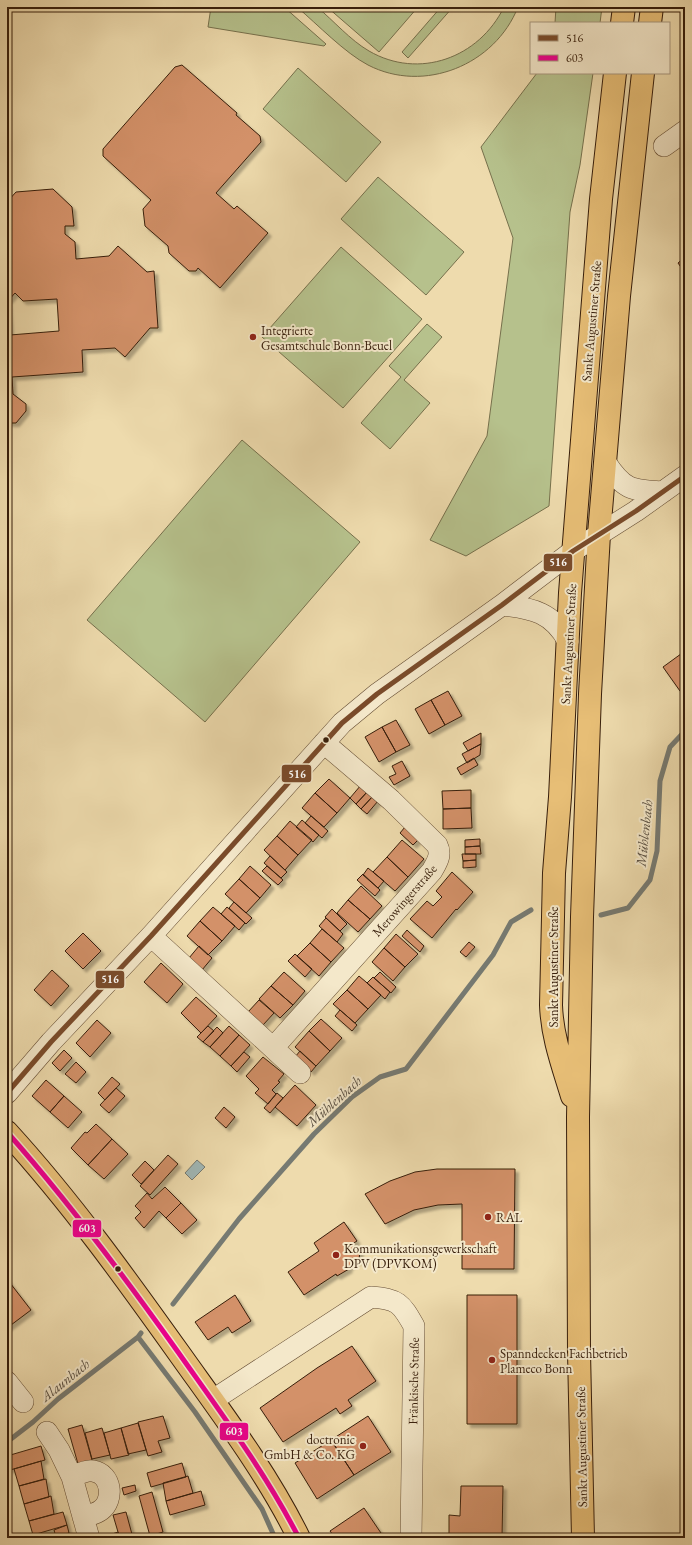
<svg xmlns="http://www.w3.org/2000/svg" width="692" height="1545" viewBox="0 0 692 1545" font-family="'EB Garamond',serif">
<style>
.green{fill:#b6c18c;stroke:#76704c}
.water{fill:#a0b8b7;stroke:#767a72}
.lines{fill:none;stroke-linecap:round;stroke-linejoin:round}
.stream{stroke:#767a72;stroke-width:5}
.building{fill:#d39169;stroke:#371e0b;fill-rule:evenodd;filter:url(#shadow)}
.minor-casing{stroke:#654d34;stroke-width:22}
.major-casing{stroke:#371e0b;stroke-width:24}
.minor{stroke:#f4e8ca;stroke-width:21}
.major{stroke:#e7be76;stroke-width:22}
.bus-1-casing{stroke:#f4e8ca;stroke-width:8}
.bus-2-casing{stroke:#f4e8ca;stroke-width:8}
.bus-1{stroke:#7a4b2a;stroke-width:5}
.bus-2{stroke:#ec008d;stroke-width:5}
.poi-dot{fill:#8f2418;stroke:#f4e8ca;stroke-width:1.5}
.bus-dot{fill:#371e0b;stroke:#f4e8ca;stroke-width:1.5}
.labels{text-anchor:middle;stroke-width:4;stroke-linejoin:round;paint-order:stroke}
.street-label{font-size:13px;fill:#371e0b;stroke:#f4e8ca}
.poi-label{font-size:13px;fill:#371e0b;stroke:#f4e8ca;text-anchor:start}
.water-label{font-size:14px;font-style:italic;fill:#564c3f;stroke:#f4e8ca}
.line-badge{stroke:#f4e8ca;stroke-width:1.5}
.badge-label{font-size:11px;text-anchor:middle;font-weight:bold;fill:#fff}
</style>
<defs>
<filter id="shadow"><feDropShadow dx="3.5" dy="3.5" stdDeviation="1" flood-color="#0004"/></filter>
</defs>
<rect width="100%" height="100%" fill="#eedbad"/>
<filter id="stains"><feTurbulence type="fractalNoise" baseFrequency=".005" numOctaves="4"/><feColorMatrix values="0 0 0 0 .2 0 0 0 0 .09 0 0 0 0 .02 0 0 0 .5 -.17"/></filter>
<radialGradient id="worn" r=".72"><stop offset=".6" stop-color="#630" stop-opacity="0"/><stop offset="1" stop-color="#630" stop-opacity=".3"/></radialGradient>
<path class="green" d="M211 7H284L326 44 324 46 208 27Z
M297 7H317C334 21 350 40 369 51 419 80 479 58 504 7H518C495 65 424 94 368 65 345 53 318 25 297 7Z
M327 7H418L379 52Z
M441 7H453L408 58 402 52Z
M556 7H602L600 23H555Z
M298 68 381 142 346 182 263 109Z
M537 73H593L580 165 570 212 549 506 466 556 430 540 487 436 513 238 481 147Z
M378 177 464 252 426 295 341 219Z
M341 247 422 319 343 408 262 337Z
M427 324 442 337 404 380 430 403 390 449 361 423 401 377 389 366Z
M242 440 360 542 205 722 87 620Z"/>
<path class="water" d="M197 1160 205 1167 192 1180 185 1173Z"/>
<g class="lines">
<path class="stream" d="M601 915 628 908 650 880 657 851 660 781 670 747 685 731
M173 1304 239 1219 314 1134 352 1097 380 1077 406 1069 493 955 511 922 531 910
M141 1333 138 1337 195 1412 262 1509 275 1538
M7 1442 33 1422 58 1399 138 1337"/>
</g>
<path class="building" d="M182 65 237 113 236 115 260 136 261 142 216 193 234 209 237 206 268 233 220 288 198 268 196 271H189L169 253 168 246 145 226 143 209 151 200 103 156V149L175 67Z
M53 189 72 207 74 226H65V234L75 242 76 259 109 256 118 246 147 272 154 271 158 328H150L125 357 115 348 82 350 83 372 12 377 13 394 26 404V411L16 423H9L7 421V202L16 192ZM15 293 23 301 57 299 59 331 10 335 8 301Z
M685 257V273L678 263Z
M685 651V687L680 691 663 667Z
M448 691 462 716 445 725 431 700Z
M431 700 445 725 429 734 415 709Z
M396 720 410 745 396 752 382 727Z
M382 727 396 752 379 762 365 737Z
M481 733V744L468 751 463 743Z
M481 744 480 755 467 763 462 754Z
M474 758 478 765 461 775 457 768Z
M402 761 410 776 394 785 389 777 396 774 392 766Z
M329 779 350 798 337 813 315 793Z
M361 785 368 791 356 804 350 798Z
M471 790V808L443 809 442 791Z
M368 791 373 796 361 809 356 804Z
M315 793 337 813 324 827 302 808Z
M373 796 378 801 367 814 361 809Z
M471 808 472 828 443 829V809Z
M311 816 328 831 322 838 305 823Z
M302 820 319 835 313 842 296 827Z
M290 821 312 840 298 855 277 836Z
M405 827 418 840 413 845 400 833Z
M277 836 298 855 285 870 264 850Z
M480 839V846L465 847V840Z
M402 840 424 859 408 877 387 857Z
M480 846 481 854H465V847Z
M462 854H476V860L463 861Z
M270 856 287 872 281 878 264 863Z
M387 857 408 877 395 891 373 872Z
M476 860V867L463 868V861Z
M250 866 271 885 260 898 239 879Z
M267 866 283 880 278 885 262 871Z
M368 868 384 881 378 888 363 875Z
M452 872 473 892 457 910 456 909 432 938 410 919 427 901 433 906 442 897 436 891Z
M363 874 380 890 375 896 357 880Z
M239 879 260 898 246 913 225 894Z
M361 886 382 906 370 919 348 900Z
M348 900 370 919 358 932 337 913Z
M234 902 252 918 246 924 229 908Z
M213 907 235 926 222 941 200 921Z
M227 907 245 923 239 930 221 914Z
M332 909 347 924 340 931 325 917Z
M326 918 343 934 337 942 319 926Z
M200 921 222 941 208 955 187 936Z
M322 929 344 948 331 962 310 943Z
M407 930 424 946 420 952 402 936Z
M83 933 101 951 83 969 65 951Z
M396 934 418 954 405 967 384 948Z
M469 942 475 947 466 957 460 952Z
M310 943 331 962 319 976 297 956Z
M199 946 212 958 202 970 189 958Z
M384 948 405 967 393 981 372 962Z
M295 954 312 969 305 977 288 961Z
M161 963 183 984 167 1003 144 982Z
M52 970 69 986 51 1006 34 990Z
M284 972 305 991 293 1005 271 986Z
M380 972 396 987 391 993 374 978Z
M359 976 381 995 368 1009 347 990Z
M373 977 390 992 385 999 367 983Z
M271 986 293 1005 280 1018 259 999Z
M347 990 368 1009 355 1023 333 1004Z
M196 997 217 1016 201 1033 181 1013Z
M259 1000 274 1013 263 1025 248 1012Z
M340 1010 357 1025 352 1031 335 1016Z
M321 1019 342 1038 330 1051 309 1031Z
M97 1020 111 1033 90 1057 76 1043Z
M208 1026 214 1031 203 1042 197 1037Z
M229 1026 239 1035 220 1056 210 1047Z
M217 1027 223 1033 210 1047 203 1042Z
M309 1031 330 1051 316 1066 295 1047Z
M239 1035 250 1045 231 1066 220 1056Z
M64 1050 72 1058 60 1071 52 1063Z
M300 1051 316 1066 311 1072 295 1057Z
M244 1052 250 1057 237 1072 231 1066Z
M263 1057 284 1074 278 1081 280 1082 272 1090 276 1094 268 1104 255 1093 259 1089 246 1076Z
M76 1062 86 1072 76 1083 65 1074Z
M112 1077 120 1084 105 1100 98 1093Z
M46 1080 64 1096 50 1112 32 1096Z
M295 1085 316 1105 297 1126 275 1107Z
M116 1088 125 1096 109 1113 100 1105Z
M277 1093 283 1098 270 1113 264 1108Z
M64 1096 82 1112 68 1128 50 1112Z
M224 1107 235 1117 226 1128 215 1118Z
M96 1124 112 1139 88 1165 71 1148 85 1132 87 1133Z
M112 1139 128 1154 104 1179 88 1165Z
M168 1155 178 1164 150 1195 140 1186Z
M145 1161 154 1170 141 1184 132 1175Z
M437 1169H515L514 1269H462V1204L438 1205 414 1210 385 1224 365 1194 390 1181 415 1172Z
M165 1187 181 1203 166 1218 159 1211 144 1228 135 1218 141 1212 135 1206 147 1193 152 1199Z
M181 1203 197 1220 182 1234 166 1218Z
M344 1222 357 1241 352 1244 354 1247 356 1245 360 1250 359 1260 348 1267 349 1269 337 1276 336 1274 304 1295 288 1272 319 1251 314 1243Z
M7 1279 31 1310 7 1328Z
M235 1295 251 1321 232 1333 228 1327 208 1340 195 1322Z
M467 1295H517V1424H467Z
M352 1346 376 1381 348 1400 352 1406 340 1414 336 1408 283 1442 260 1408 317 1368Z
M163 1416 170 1438 158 1441 162 1452 148 1456 138 1422Z
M368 1416 391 1452 354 1475 331 1440Z
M138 1423 146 1450 128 1454 121 1428Z
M82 1425 92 1460 78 1464 68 1429Z
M102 1428 110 1455 92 1459 85 1433Z
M121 1428 129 1455 111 1459 104 1433Z
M331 1440 354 1475 317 1499 295 1463Z
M41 1446 45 1460 10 1470 7 1456Z
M41 1461 44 1479 19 1486 14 1469Z
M182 1463 186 1477 151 1487 147 1473Z
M188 1476 193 1493 166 1501 163 1483Z
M46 1479 49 1497 24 1504 19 1486Z
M135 1485 136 1491 124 1495 122 1488Z
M461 1486H503L502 1538H449V1515L460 1516Z
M201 1491 205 1505 170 1515 166 1501Z
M152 1492 163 1532 150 1536 139 1496Z
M51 1496 54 1514 29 1521 24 1504Z
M364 1508 383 1536 381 1538H335L330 1531Z
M63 1512 67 1525 33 1535 29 1521Z
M126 1512 133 1538H120L118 1532 113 1515Z
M67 1525 69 1533 56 1537 54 1530Z
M118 1532 120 1538H106V1536Z
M69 1533 71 1538H57L56 1537Z"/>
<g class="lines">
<g class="minor-casing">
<path id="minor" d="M664 146 685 131
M606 463C624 490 631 490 663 492
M502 605C533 608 553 613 568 641
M151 936 273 1048
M300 1073 273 1048 432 871C437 862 442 855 437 845L391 800 324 743
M7 1093 51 1042 151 936 342 723 377 694 502 605 573 551 636 511 685 476
M7 1382 23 1402
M213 1400 371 1297C398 1299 401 1303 414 1326L411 1538
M47 1432 59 1450 72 1477 89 1538
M72 1477C79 1474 86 1470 93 1471 112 1474 114 1500 101 1510 96 1514 89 1515 83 1517"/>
</g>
<g class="major-casing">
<path id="major" d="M622 23 624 7
M650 23 652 7
M572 1096C563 1066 552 1037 551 1005L554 873 560 797 570 593 601 199 615 73
M7 1132C71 1202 126 1279 181 1356 223 1415 267 1473 299 1538
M583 1538 579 1352 578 1117 582 917 590 694 599 534 619 296 643 73"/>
</g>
<use href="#minor" class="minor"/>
<use href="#major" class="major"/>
<g class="bus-1-casing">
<path id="bus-1" d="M7 1093 51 1042 151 936 342 723 377 694 502 605 573 551 636 511 685 476"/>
</g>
<g class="bus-2-casing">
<path id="bus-2" d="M7 1132C69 1202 124 1276 178 1352 221 1413 265 1472 299 1538"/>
</g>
<use href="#bus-1" class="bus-1"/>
<use href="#bus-2" class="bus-2"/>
</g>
<g class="poi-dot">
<circle cx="253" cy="337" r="4"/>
<circle cx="488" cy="1217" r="4"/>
<circle cx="336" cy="1255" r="4"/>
<circle cx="492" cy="1360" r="4"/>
<circle cx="363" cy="1446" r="4"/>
</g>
<g class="bus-dot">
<circle cx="326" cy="740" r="3.5"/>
<circle cx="118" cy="1269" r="3.5"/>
</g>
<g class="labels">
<g class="street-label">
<text transform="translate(591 321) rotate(-85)" y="5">Sankt Augustiner Straße</text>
<text transform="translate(568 644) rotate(-87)" y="5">Sankt Augustiner Straße</text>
<text transform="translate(404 900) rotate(-49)" y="5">Merowingerstraße</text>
<text transform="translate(553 967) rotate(-90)" y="5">Sankt Augustiner Straße</text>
<text transform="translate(413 1381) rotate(-89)" y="5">Fränkische Straße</text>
<text transform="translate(581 1447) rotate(-91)" y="5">Sankt Augustiner Straße</text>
</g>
<g class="poi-label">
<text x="261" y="335">Integrierte<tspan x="261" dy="15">Gesamtschule Bonn-Beuel</tspan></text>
<text x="496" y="1222">RAL</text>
<text x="344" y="1253">Kommunikationsgewerkschaft<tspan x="344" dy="15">DPV (DPVKOM)</tspan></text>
<text x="500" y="1358">Spanndecken Fachbetrieb<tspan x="500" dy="15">Plameco Bonn</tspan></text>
<text x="355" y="1444" text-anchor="end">doctronic<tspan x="355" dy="15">GmbH &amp; Co. KG</tspan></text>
</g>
<g class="water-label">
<text transform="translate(644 833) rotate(-84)" y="5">Mühlenbach</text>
<text transform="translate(334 1101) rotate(-42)" y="5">Mühlenbach</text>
<text transform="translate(65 1380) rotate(-39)" y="5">Alaunbach</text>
</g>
</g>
<g class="line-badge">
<rect x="543" y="553" width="30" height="19" rx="4" fill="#7a4b2a"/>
<rect x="281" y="764" width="31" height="19" rx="4" fill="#7a4b2a"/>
<rect x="95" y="970" width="30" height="19" rx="4" fill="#7a4b2a"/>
<rect x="72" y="1219" width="30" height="19" rx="4" fill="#ec008d"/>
<rect x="219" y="1422" width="30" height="19" rx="4" fill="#ec008d"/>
</g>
<g class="badge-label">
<text x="558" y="566">516</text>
<text x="297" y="778">516</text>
<text x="110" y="983">516</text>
<text x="87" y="1232">603</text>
<text x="234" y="1435">603</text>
</g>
<rect width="692" height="1545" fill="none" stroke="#eedbad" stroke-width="24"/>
<rect x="8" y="8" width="676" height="1529" fill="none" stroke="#371e0b" stroke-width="2"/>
<rect x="12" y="12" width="668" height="1521" fill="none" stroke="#371e0b"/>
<rect x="530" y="22" width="140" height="52" fill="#f4e8ca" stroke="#a8977e"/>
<rect x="538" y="35" width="20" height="6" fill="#7a4b2a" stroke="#a8977e"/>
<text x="566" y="42" font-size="12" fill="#371e0b">516</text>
<rect x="538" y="55" width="20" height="6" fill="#ec008d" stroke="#a8977e"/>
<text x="566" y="62" font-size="12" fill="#371e0b">603</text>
<rect width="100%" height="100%" filter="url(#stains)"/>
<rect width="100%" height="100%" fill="url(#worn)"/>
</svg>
